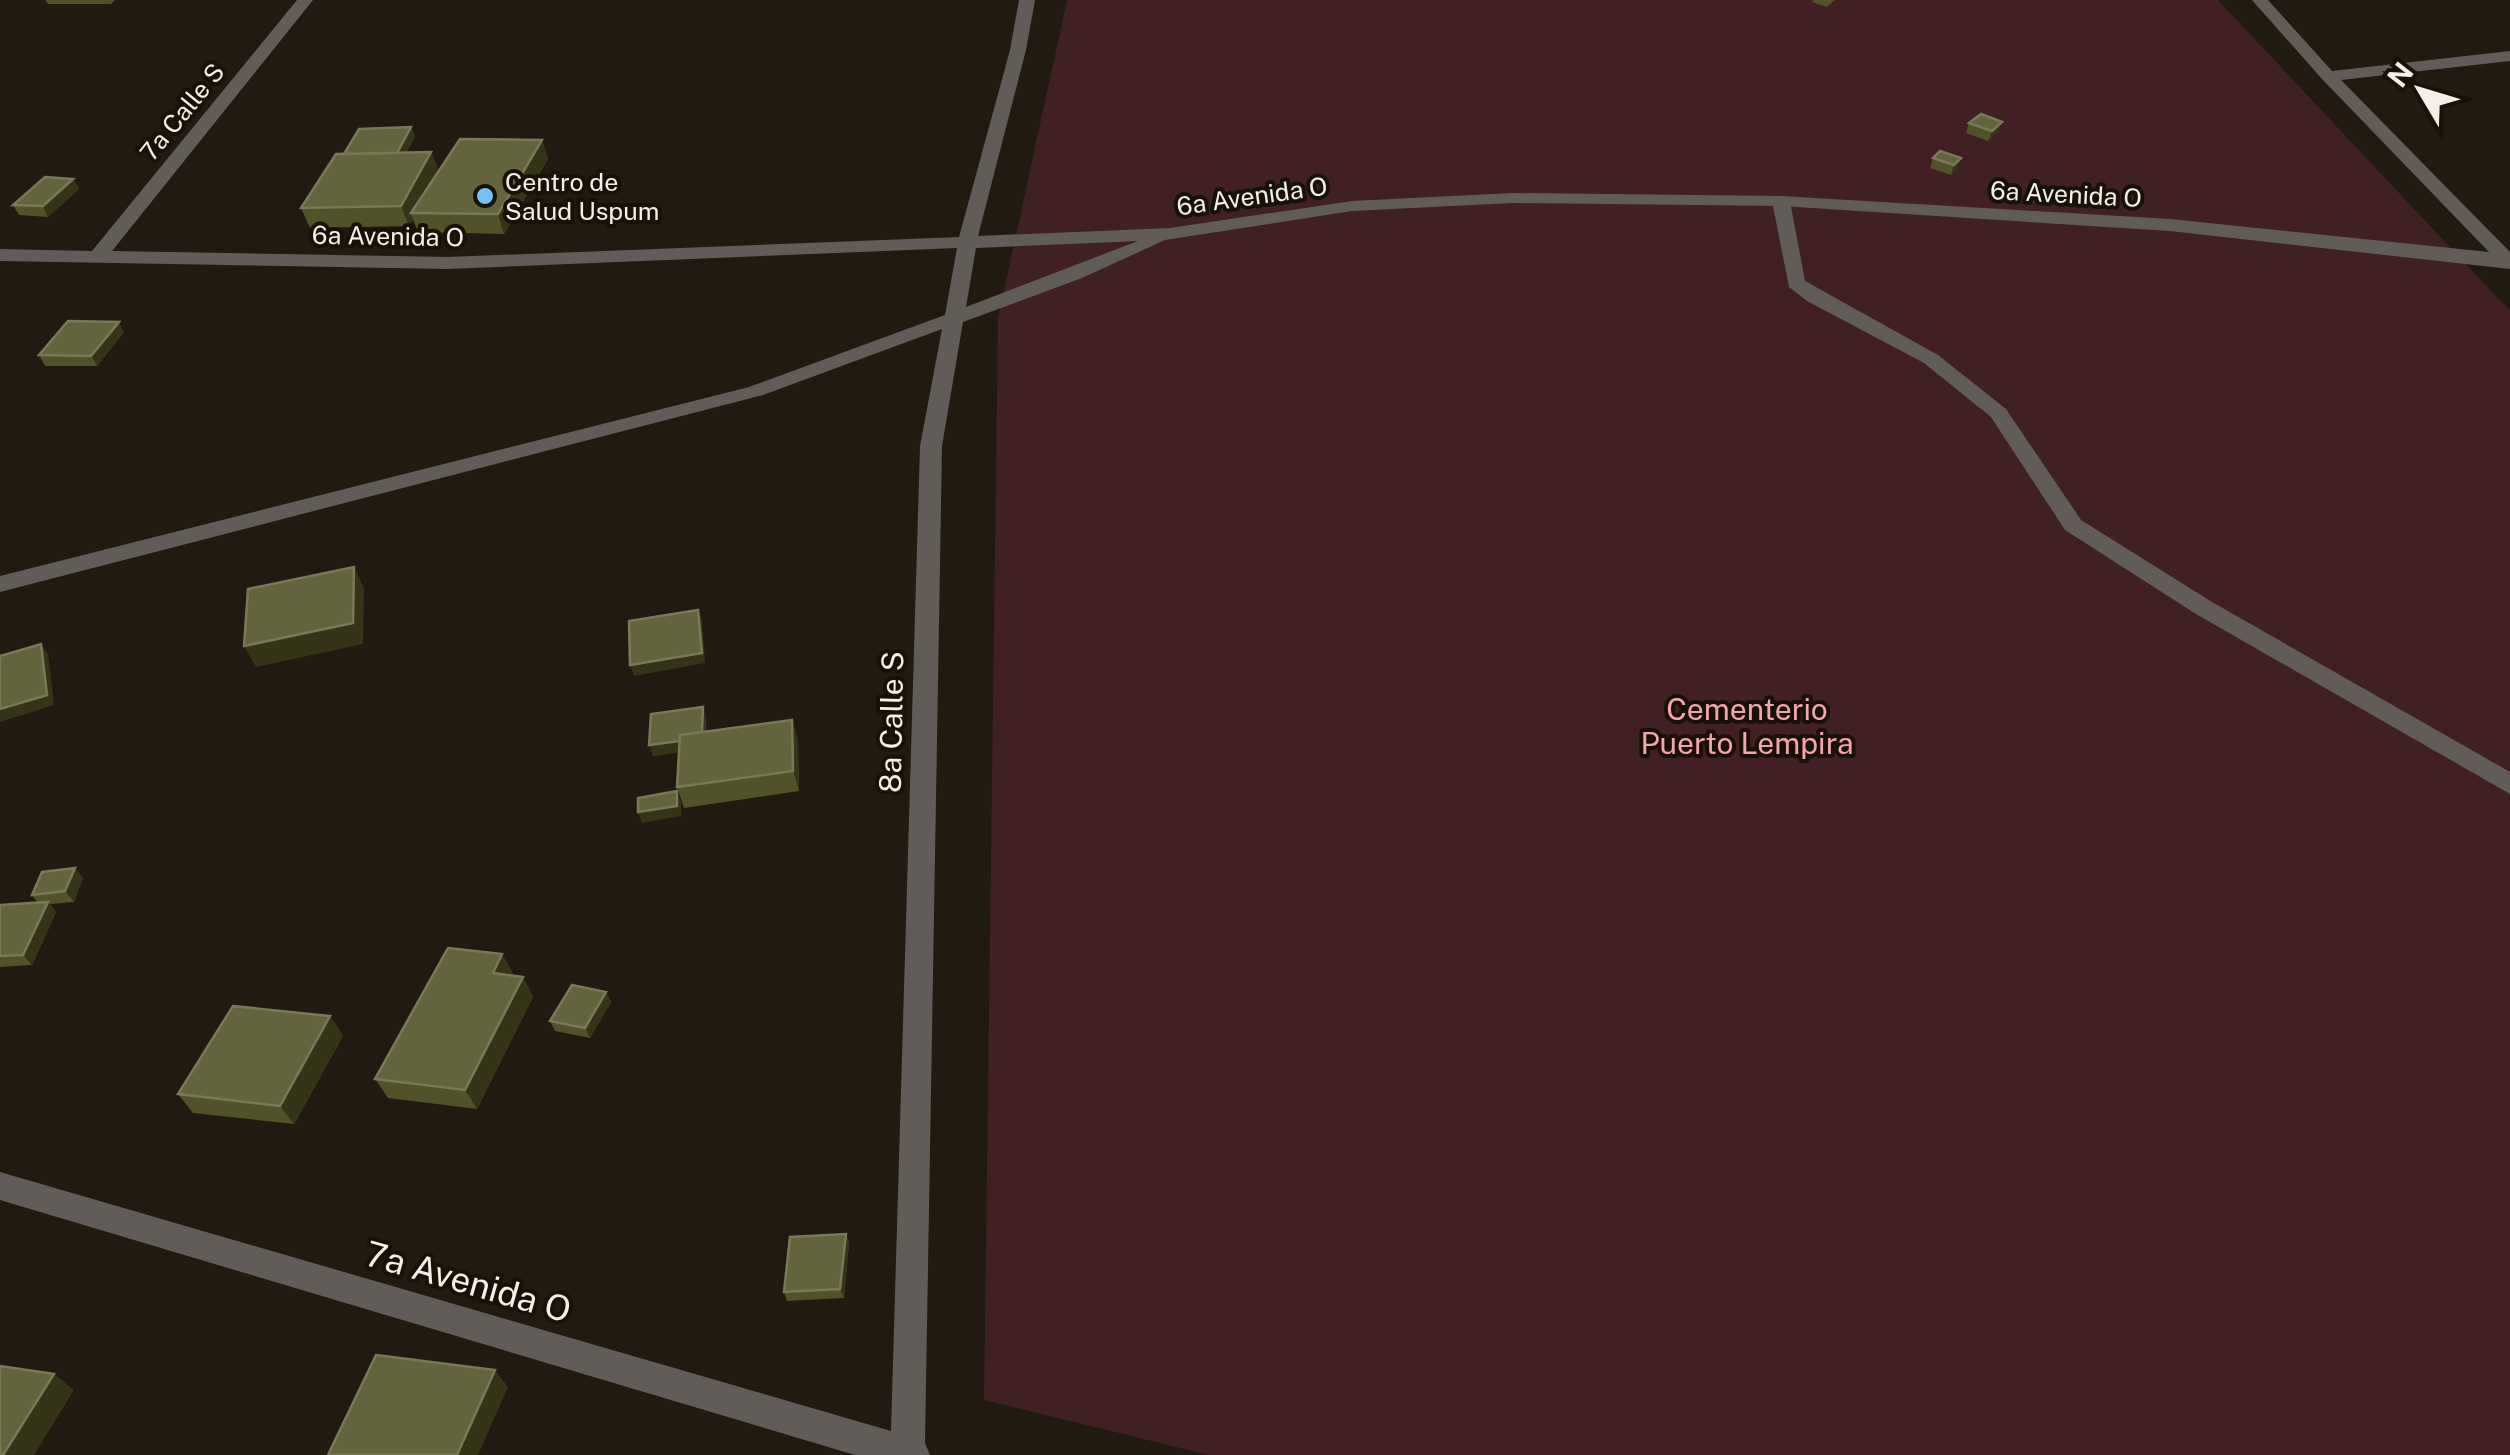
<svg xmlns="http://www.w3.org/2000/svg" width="2510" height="1455" viewBox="0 0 2510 1455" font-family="'Public Sans',sans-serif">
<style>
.green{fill:#402023}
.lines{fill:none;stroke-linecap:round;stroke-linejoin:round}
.lane{fill:#625c59;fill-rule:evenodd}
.street{fill:#625c59;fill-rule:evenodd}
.wall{fill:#515228}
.shaded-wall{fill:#363416}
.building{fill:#63633c;stroke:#7a7957;stroke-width:2.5}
.poi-dot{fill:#71c1f5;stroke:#171108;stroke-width:4}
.labels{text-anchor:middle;stroke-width:8;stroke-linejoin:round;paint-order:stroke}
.far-street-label{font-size:25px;fill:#f4f0e9;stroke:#171108}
.far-poi-label{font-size:25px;fill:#f4f0e9;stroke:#171108;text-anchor:start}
.park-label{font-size:30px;fill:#f5a5ac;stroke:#171108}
.street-label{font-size:30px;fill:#f4f0e9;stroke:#171108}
.near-street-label{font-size:35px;fill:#f4f0e9;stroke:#171108}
</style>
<rect width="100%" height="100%" fill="#201a11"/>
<path class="green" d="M1067 0H2218L2510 311V1455H1209L984 1400 998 318Z"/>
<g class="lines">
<path class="lane" d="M1781 196 1790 201 1805 281 1938 355 2006 409 2081 520 2212 602 2510 772V794L2196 614 2065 530 1991 417 1924 363 1807 301 1789 287 1772 201Z"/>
<path class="street" d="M297 0H313L112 251 448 257 959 237 1010 50 1019 0H1035L1026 50 978 236 1170 228 1352 201 1513 193 1781 196 2170 219 2489 252 2322 79 2252 0H2268L2332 71 2510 51V61L2341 80 2510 252V269L2170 231 1781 206 1513 203 1352 211 1165 240 1082 278 963 322 942 446 925 1443 930 1455H855L0 1200V1172L891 1431 920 446 942 329 763 395 0 592V576L749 387 945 315 957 248 448 269 0 261V249L92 251ZM1138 241 966 307 976 248Z"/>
</g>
<path class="wall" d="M45 0H115L111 4H48Z
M1813 0H1835L1827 7 1812 2Z
M1969 123 1999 131 1988 141 1966 133Z
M411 127 415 137 406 153 431 152 439 171 542 140 548 159 504 234 418 232 413 219 409 226 310 228 301 208 344 154Z
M1940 151 1958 168 1951 175 1930 168 1933 158Z
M73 179 79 189 48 217 19 215 13 205Z
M124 332 97 366H45L39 355Z
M703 707 706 718V732L792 720 798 741 799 791 684 808 677 787 679 752 653 756Z
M75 868 83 878 74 902 50 904 56 912 32 965 0 967V905L37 902 32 895Z
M502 954 513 974 512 976 523 977 533 997 477 1109 388 1098 375 1079Z
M606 992 611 1002 590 1038 555 1031 550 1021Z
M330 1016 343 1036 294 1124 193 1113 178 1094Z
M846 1234 849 1243 844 1298 787 1301 784 1292Z"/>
<path class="shaded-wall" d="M2002 122 1999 131 1988 141 1992 131Z
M411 127 415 137 398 168 394 158Z
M542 140 548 159 504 234 498 214Z
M431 152 439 171 411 213 413 219 409 226 401 206Z
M1961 158 1958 168 1951 175 1954 165Z
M73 179 79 189 48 217 43 206Z
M119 322 124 332 97 366 91 356Z
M354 567 364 588 363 644 256 667 244 646Z
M698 610 702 620 705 663 634 676 630 665Z
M41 644 48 654 54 705 0 722V709Z
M703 707 706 718 705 748 653 756 649 745Z
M792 720 798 741 799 791 793 771Z
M677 791 681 802V816L642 823 638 812Z
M75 868 83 878 74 902 65 891Z
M48 902 56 912 32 965 23 955Z
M502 954 513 974 503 993 493 973Z
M523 977 533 997 477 1109 465 1090Z
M606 992 611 1002 590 1038 585 1028Z
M330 1016 343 1036 294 1124 280 1106Z
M846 1234 849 1243 844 1298 840 1289Z
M495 1370 508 1387 478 1455H457Z
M54 1374 74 1390 34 1455H3Z"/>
<path class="building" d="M1981 114 2002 122 1992 131 1969 123Z
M411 127 397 153 344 154 359 129Z
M460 139 542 140 498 214 411 213Z
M1940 151 1961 158 1954 165 1933 158Z
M431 152 401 206 301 208 336 154Z
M45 177 73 179 43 206 13 205Z
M68 321 119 322 91 356 39 355Z
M354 567 353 623 244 646 248 589Z
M698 610 702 653 630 665 629 621Z
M41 644 47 695 0 709V656Z
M703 707 702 732 680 735V741L649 745 651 714Z
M792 720 793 771 677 787 680 735Z
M677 791V806L638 812V798Z
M75 868 65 891 32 895 42 872Z
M48 902 23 955 0 956V905Z
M448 948 502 954 493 973 523 977 465 1090 375 1079Z
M572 985 606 992 585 1028 550 1021Z
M233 1006 330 1016 280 1106 178 1094Z
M846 1234 840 1289 784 1292 790 1237Z
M376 1355 495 1370 457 1455H328Z
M0 1366 54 1374 3 1455H0Z"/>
<circle class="poi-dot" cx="485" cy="196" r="10"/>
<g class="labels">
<g class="far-street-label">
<text transform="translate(182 112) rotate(-51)" y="9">7a Calle S</text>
<text transform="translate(2066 194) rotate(3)" y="9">6a Avenida O</text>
<text transform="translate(1252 196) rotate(-8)" y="9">6a Avenida O</text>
<text transform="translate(388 236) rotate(1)" y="9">6a Avenida O</text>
</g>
<g class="far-poi-label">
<text x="505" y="191">Centro de<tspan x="505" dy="29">Salud Uspum</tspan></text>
</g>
<g class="park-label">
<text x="1747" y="720">Cementerio<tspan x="1747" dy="34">Puerto Lempira</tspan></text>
</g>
<g class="street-label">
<text transform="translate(892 722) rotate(-89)" y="10">8a Calle S</text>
</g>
<g class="near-street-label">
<text transform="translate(468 1282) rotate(16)" y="12">7a Avenida O</text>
</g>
</g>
<g transform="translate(2420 90) rotate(308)" stroke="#171108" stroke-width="8" paint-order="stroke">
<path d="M0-8L18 38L0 25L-18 38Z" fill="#f4f0e9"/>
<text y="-15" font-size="28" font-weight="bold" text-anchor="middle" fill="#f4f0e9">N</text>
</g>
</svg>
